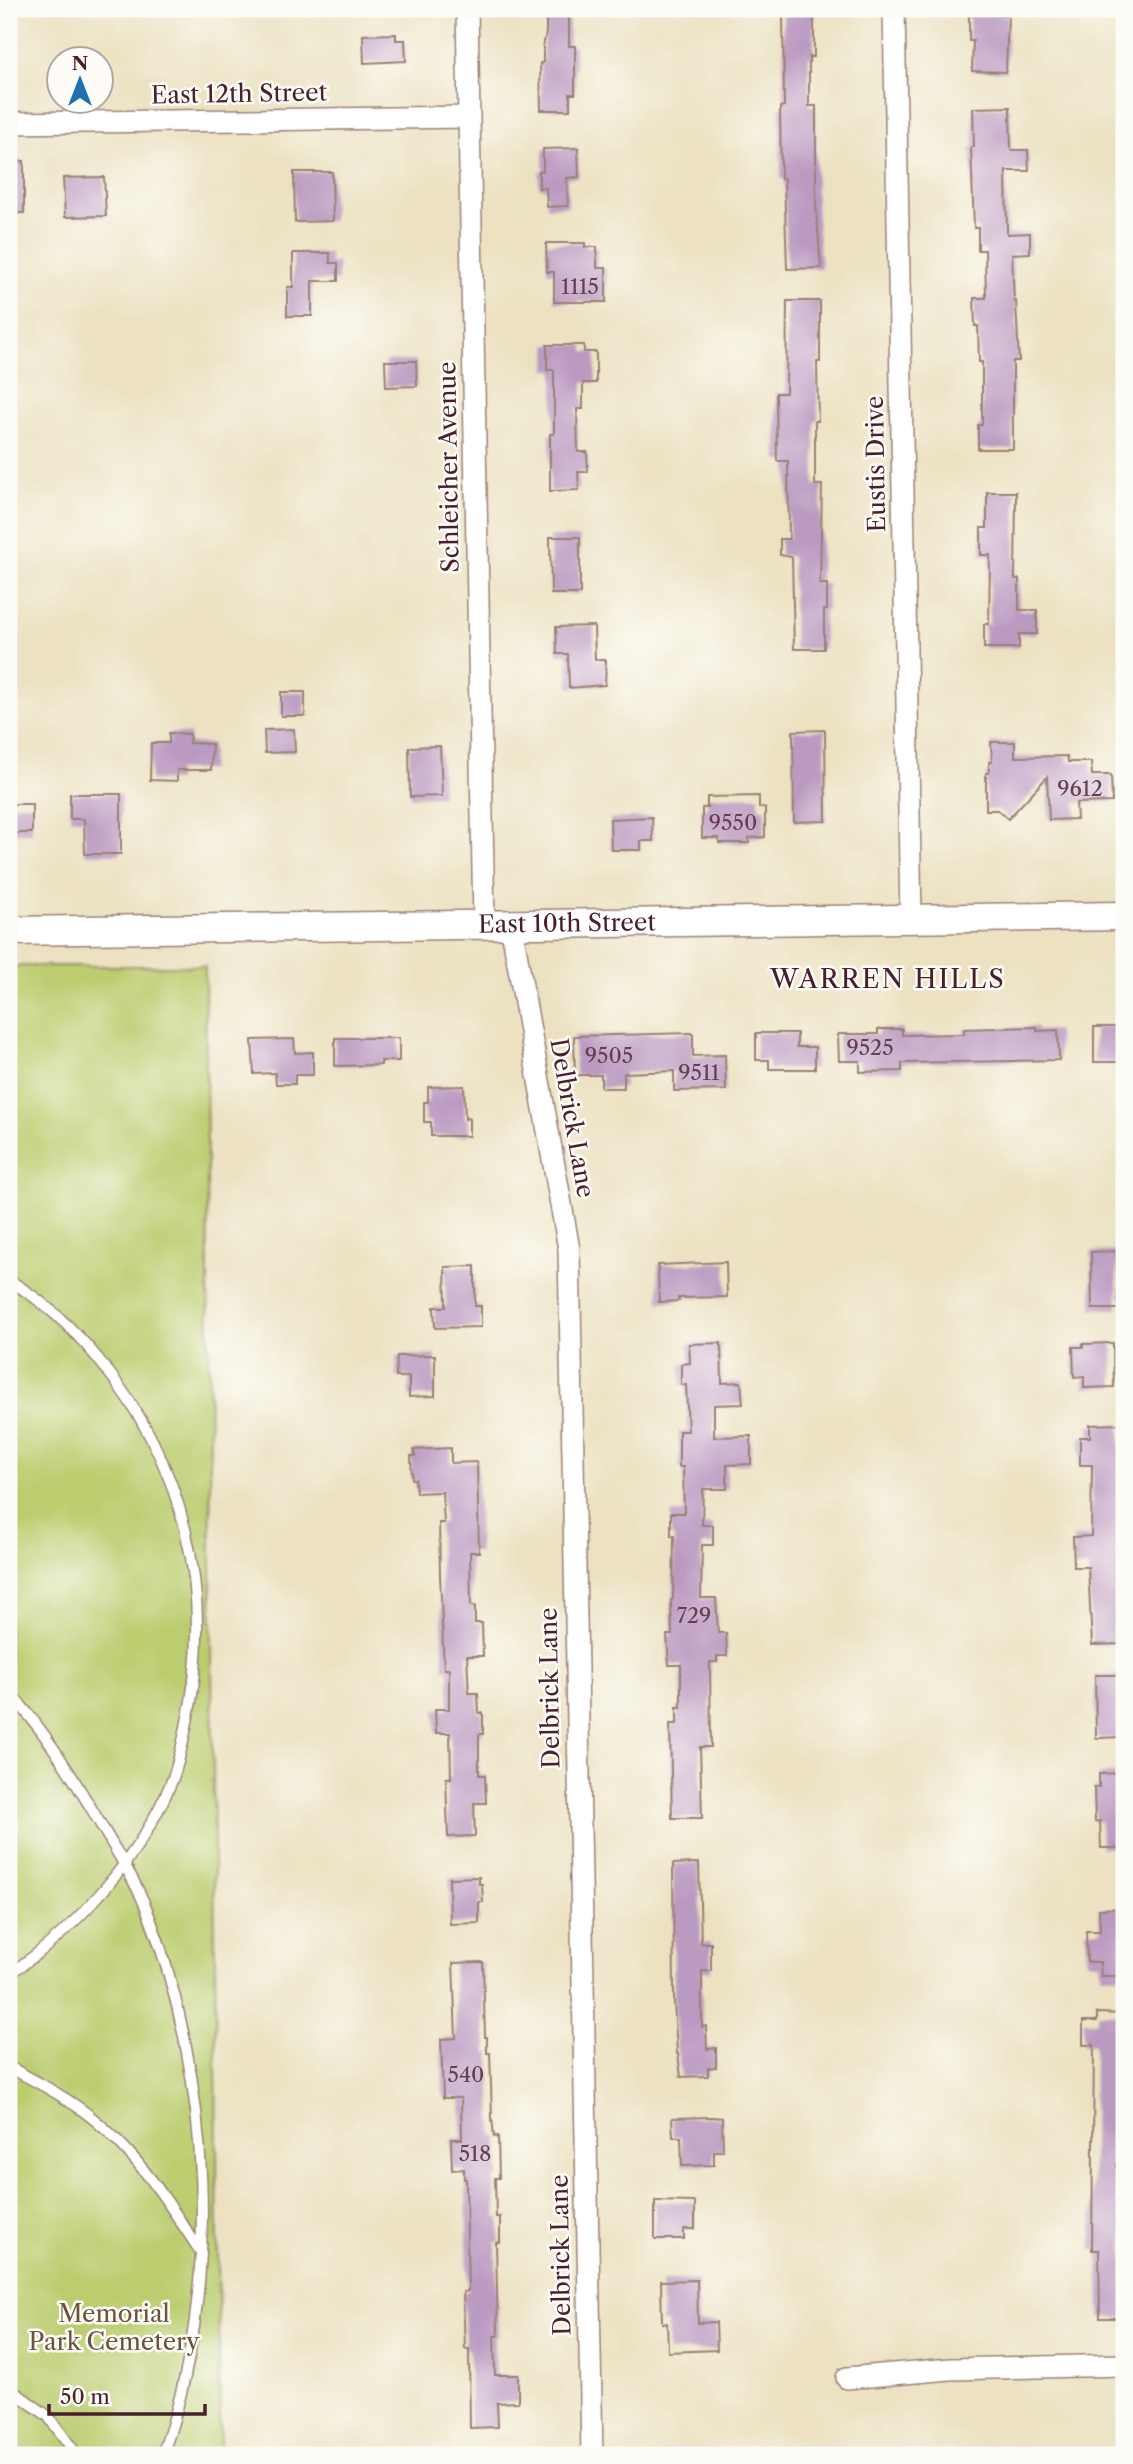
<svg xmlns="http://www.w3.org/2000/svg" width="1133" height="2464" viewBox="0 0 1133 2464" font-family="'Libre Caslon Text',serif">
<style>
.green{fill:#bccd70;stroke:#83764e;stroke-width:2}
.building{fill:#bb9ac1}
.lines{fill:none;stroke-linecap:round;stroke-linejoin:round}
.lane-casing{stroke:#9b8076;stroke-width:13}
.street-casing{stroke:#9b8076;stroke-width:24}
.secondary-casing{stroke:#9b8076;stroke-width:31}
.lane{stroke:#fff;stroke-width:10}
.street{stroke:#fff;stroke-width:21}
.secondary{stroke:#fff;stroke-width:28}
.labels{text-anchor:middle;stroke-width:5;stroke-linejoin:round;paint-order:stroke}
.number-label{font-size:21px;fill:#663e50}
.street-label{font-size:24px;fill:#4a1f2b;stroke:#fdfcf7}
.park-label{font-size:24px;fill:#6c5340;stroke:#fdfcf7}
.neighbourhood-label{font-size:26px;letter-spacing:2px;fill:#4a1f2b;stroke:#fdfcf7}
</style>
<rect width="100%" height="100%" fill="#fdfcf7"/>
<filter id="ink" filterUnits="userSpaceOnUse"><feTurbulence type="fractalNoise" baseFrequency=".0143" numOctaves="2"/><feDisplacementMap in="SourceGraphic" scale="14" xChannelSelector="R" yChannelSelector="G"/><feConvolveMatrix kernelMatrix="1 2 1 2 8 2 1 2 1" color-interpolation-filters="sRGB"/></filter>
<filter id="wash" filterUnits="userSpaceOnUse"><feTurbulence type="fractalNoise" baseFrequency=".00686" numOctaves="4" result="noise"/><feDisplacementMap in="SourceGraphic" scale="28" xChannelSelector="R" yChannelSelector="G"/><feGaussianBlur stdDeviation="1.57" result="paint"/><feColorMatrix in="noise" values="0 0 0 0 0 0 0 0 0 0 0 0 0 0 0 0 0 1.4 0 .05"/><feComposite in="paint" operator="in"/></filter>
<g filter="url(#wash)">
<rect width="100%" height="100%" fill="#ece2c2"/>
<path class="green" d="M9 966H205L220 2455H9Z"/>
<g id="blocks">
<path class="building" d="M546 9H569V46H575V94H570V110H541L540 63H543V46L546 33Z
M814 12V57H809V106H816V205L821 268 787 269 784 179H781L780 107 784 106 783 13Z
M969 15 1008 16 1006 72 972 71 973 41H969Z
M396 34V40H405L406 61 364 63 363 35Z
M1010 107 1011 150H1028L1029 171H1006L1007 234 1030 233V253L1012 254 1014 301H1016L1019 361H1013V449H978V425H982V362H979L978 326H975L974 298H986L985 250H978V228H974L971 147H974L973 108Z
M578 148 579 177 567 178 568 206 547 207 546 188H539V171H543V149Z
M9 161H24V213H9Z
M294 172H332L333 221 295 222Z
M104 177 106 216 65 217 63 178Z
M546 243H585V247H597V268H606V302H554V272H547Z
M293 253H330V263H338V281H312V316H287V287H293Z
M787 301H820V362H817L818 421H815V485H822L820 584H827V610H824V649H794L792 557 780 555V539H789L788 461H777L776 393H786Z
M547 345H584V352H596V383H583V409H577L578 452H587L588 472H578L579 490 550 491V434H554V370H547Z
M385 361H416L417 386 386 387Z
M987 492H1016L1015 579H1019V610H1037V634H1019V648H984V624H989L990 555H981V528H987Z
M550 537H580V594H551Z
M594 626 595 660H606L605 685 569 688 568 654H557L556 627Z
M281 692H305V716H281Z
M294 729 295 752 265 753 264 730Z
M825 730 826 821 794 822 793 731Z
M169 733 190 734 189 743 212 744 211 770H177V781L150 780 151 743H169Z
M991 742H1015V757L1067 756 1068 762H1091L1092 775H1111L1112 802 1076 803 1077 819 1049 820 1047 777 1008 819 998 810H986V773H989V762H992Z
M440 746 442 796 410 797 409 747Z
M70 794H121V854H85L84 819H70Z
M759 796V808H765V837L749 838V843H719V838H702V808H707V797Z
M9 804H32V833H9Z
M652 817 653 841H641V850H611L610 819Z
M1037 1027V1031L1058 1030 1059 1060 902 1063V1071L860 1072V1061H839L838 1034H878V1029H902V1035L964 1034V1029Z
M1094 1027H1120V1033H1124V1062H1094Z
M693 1033V1056L725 1055 726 1090 674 1091V1071L624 1073V1088H601V1075H575L574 1036Z
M756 1033H797V1047H815V1069H769V1060H756Z
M335 1038H399V1061H381V1065L335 1066Z
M294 1039 295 1053 313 1052V1075H295V1084H276L275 1073 254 1074 252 1040Z
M464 1086 465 1119 469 1118V1136H431V1122H424V1102H428V1087Z
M1116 1251 1118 1309H1092L1091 1252Z
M726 1262 727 1297 678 1298 679 1301 659 1302 658 1265Z
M475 1266V1306H481V1327L435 1328 434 1307H446L445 1267Z
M721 1343 722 1383 741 1382 743 1404 714 1405V1437L751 1436V1464L727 1465V1489H703L702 1525H713V1545H702L701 1598H716L718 1633H726L727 1656H717V1662H710L711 1747H700L702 1818H672L670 1724H677V1707H681V1665H669L667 1635H672L671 1600 673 1599 674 1536H671V1513H684L683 1467H679V1431H688L686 1385H681V1364L690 1363 689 1344Z
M1113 1343 1114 1387 1084 1388V1376L1074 1377 1073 1347H1083V1344Z
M435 1355V1396L409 1397V1377H396L397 1356Z
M1120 1424 1121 1566 1124 1626H1121L1122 1644 1092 1645 1088 1567H1074L1073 1537 1091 1536 1092 1465H1080V1437H1090V1425Z
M451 1448V1463L477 1462 479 1552H470L471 1606H475V1623H482L483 1656H467L469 1693H478L479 1713H483V1734H479V1775H485L486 1803H474L475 1836 448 1837 446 1778H451L450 1733H436L435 1709H449V1669H444L440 1575 439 1523H444L442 1492 416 1493 415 1479H412L411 1456H415L414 1450Z
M1095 1675H1124V1737L1096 1738Z
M1119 1773 1124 1848H1101L1100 1821 1095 1822 1094 1787H1099V1774Z
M699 1863 701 1943H711V1971H702V2027L706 2026 707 2049 716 2048V2067L708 2068V2076L681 2077 678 2054H677L674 2000 673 1864Z
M479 1877V1884H482L483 1902H479V1923L450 1924 449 1878Z
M1124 1908V1976H1101L1100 1962H1087L1086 1931H1100L1099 1909Z
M483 1962 485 2037H487V2053H490L492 2118 494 2137 498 2136 499 2178H495L496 2217H500V2242H496L498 2336H494L495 2375H518V2402L497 2403 498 2427 470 2428 469 2349H465L463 2292 468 2291 466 2179H464V2169L452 2170 451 2139H462L461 2098H443L441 2039 456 2038 453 1963Z
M1097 2013 1124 2014V2075H1120L1121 2136H1124V2162L1117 2163 1118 2204H1121L1122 2221H1124V2318H1100L1099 2250H1092L1094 2045H1083V2021H1097Z
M712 2117 722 2118 723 2151H714V2165L682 2166 681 2137H673L672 2118Z
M655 2201 695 2202V2229H684V2239H655Z
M697 2280 698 2323 716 2322 717 2350 668 2352 667 2323H662L661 2281Z"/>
</g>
</g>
<g filter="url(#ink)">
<use href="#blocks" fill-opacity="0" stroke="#9b8076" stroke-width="2"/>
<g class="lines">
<g class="lane-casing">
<path id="lane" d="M9 1280C43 1301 74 1329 99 1360 184 1462 215 1592 187 1722 183 1742 179 1764 171 1783 139 1859 77 1929 9 1974
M9 1692C42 1727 69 1771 94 1813 112 1845 134 1877 147 1910 211 2074 223 2290 162 2455
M9 2067C39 2083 70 2099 96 2121 139 2156 170 2205 200 2251
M9 2388 48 2416 77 2455"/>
</g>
<g class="street-casing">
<path id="street" d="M467 9 484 924
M894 9 911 919
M9 123 469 117
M511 924 569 1249 592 2455
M847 2378 950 2369 1124 2365"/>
</g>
<g class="secondary-casing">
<g id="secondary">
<path id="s1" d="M9 931 1124 916"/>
</g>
</g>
<use href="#lane" class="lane"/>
<use href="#street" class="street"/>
<use href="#secondary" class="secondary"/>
</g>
</g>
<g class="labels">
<g class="number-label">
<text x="580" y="294">1115</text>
<text x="1080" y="796">9612</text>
<text x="733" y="830">9550</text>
<text x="870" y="1055">9525</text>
<text x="609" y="1063">9505</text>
<text x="699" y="1080">9511</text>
<text x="694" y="1623">729</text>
<text x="466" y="2082">540</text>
<text x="475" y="2161">518</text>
</g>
<g class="street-label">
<text transform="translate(239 94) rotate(-1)" y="8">East 12th Street</text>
<text transform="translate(876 464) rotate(-91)" y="8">Eustis Drive</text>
<text transform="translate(449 467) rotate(-91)" y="8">Schleicher Avenue</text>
<text dy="8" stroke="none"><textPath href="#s1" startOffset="558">East 10th Street</textPath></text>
<text transform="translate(572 1118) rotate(80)" y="8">Delbrick Lane</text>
<text transform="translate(550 1688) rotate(-91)" y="8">Delbrick Lane</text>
<text transform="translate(561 2255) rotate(-91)" y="8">Delbrick Lane</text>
</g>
<g class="park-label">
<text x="114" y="2322">Memorial<tspan x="114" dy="28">Park Cemetery</tspan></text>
</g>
<g class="neighbourhood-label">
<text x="888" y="988">WARREN HILLS</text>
</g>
</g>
<rect width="1133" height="2464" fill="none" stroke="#fdfcf7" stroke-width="35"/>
<g transform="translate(80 80)"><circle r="33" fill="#fdfcf7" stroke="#b5a4a5" stroke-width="2"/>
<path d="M0-5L12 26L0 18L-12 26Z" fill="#1f6fb2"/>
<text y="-10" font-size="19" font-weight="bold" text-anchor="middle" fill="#4a1f2b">N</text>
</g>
<path d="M49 2404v10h156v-10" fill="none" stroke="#4a1f2b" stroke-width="3.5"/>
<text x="60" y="2404" font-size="21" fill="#4a1f2b" stroke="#fdfcf7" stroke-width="5" paint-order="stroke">50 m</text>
</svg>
